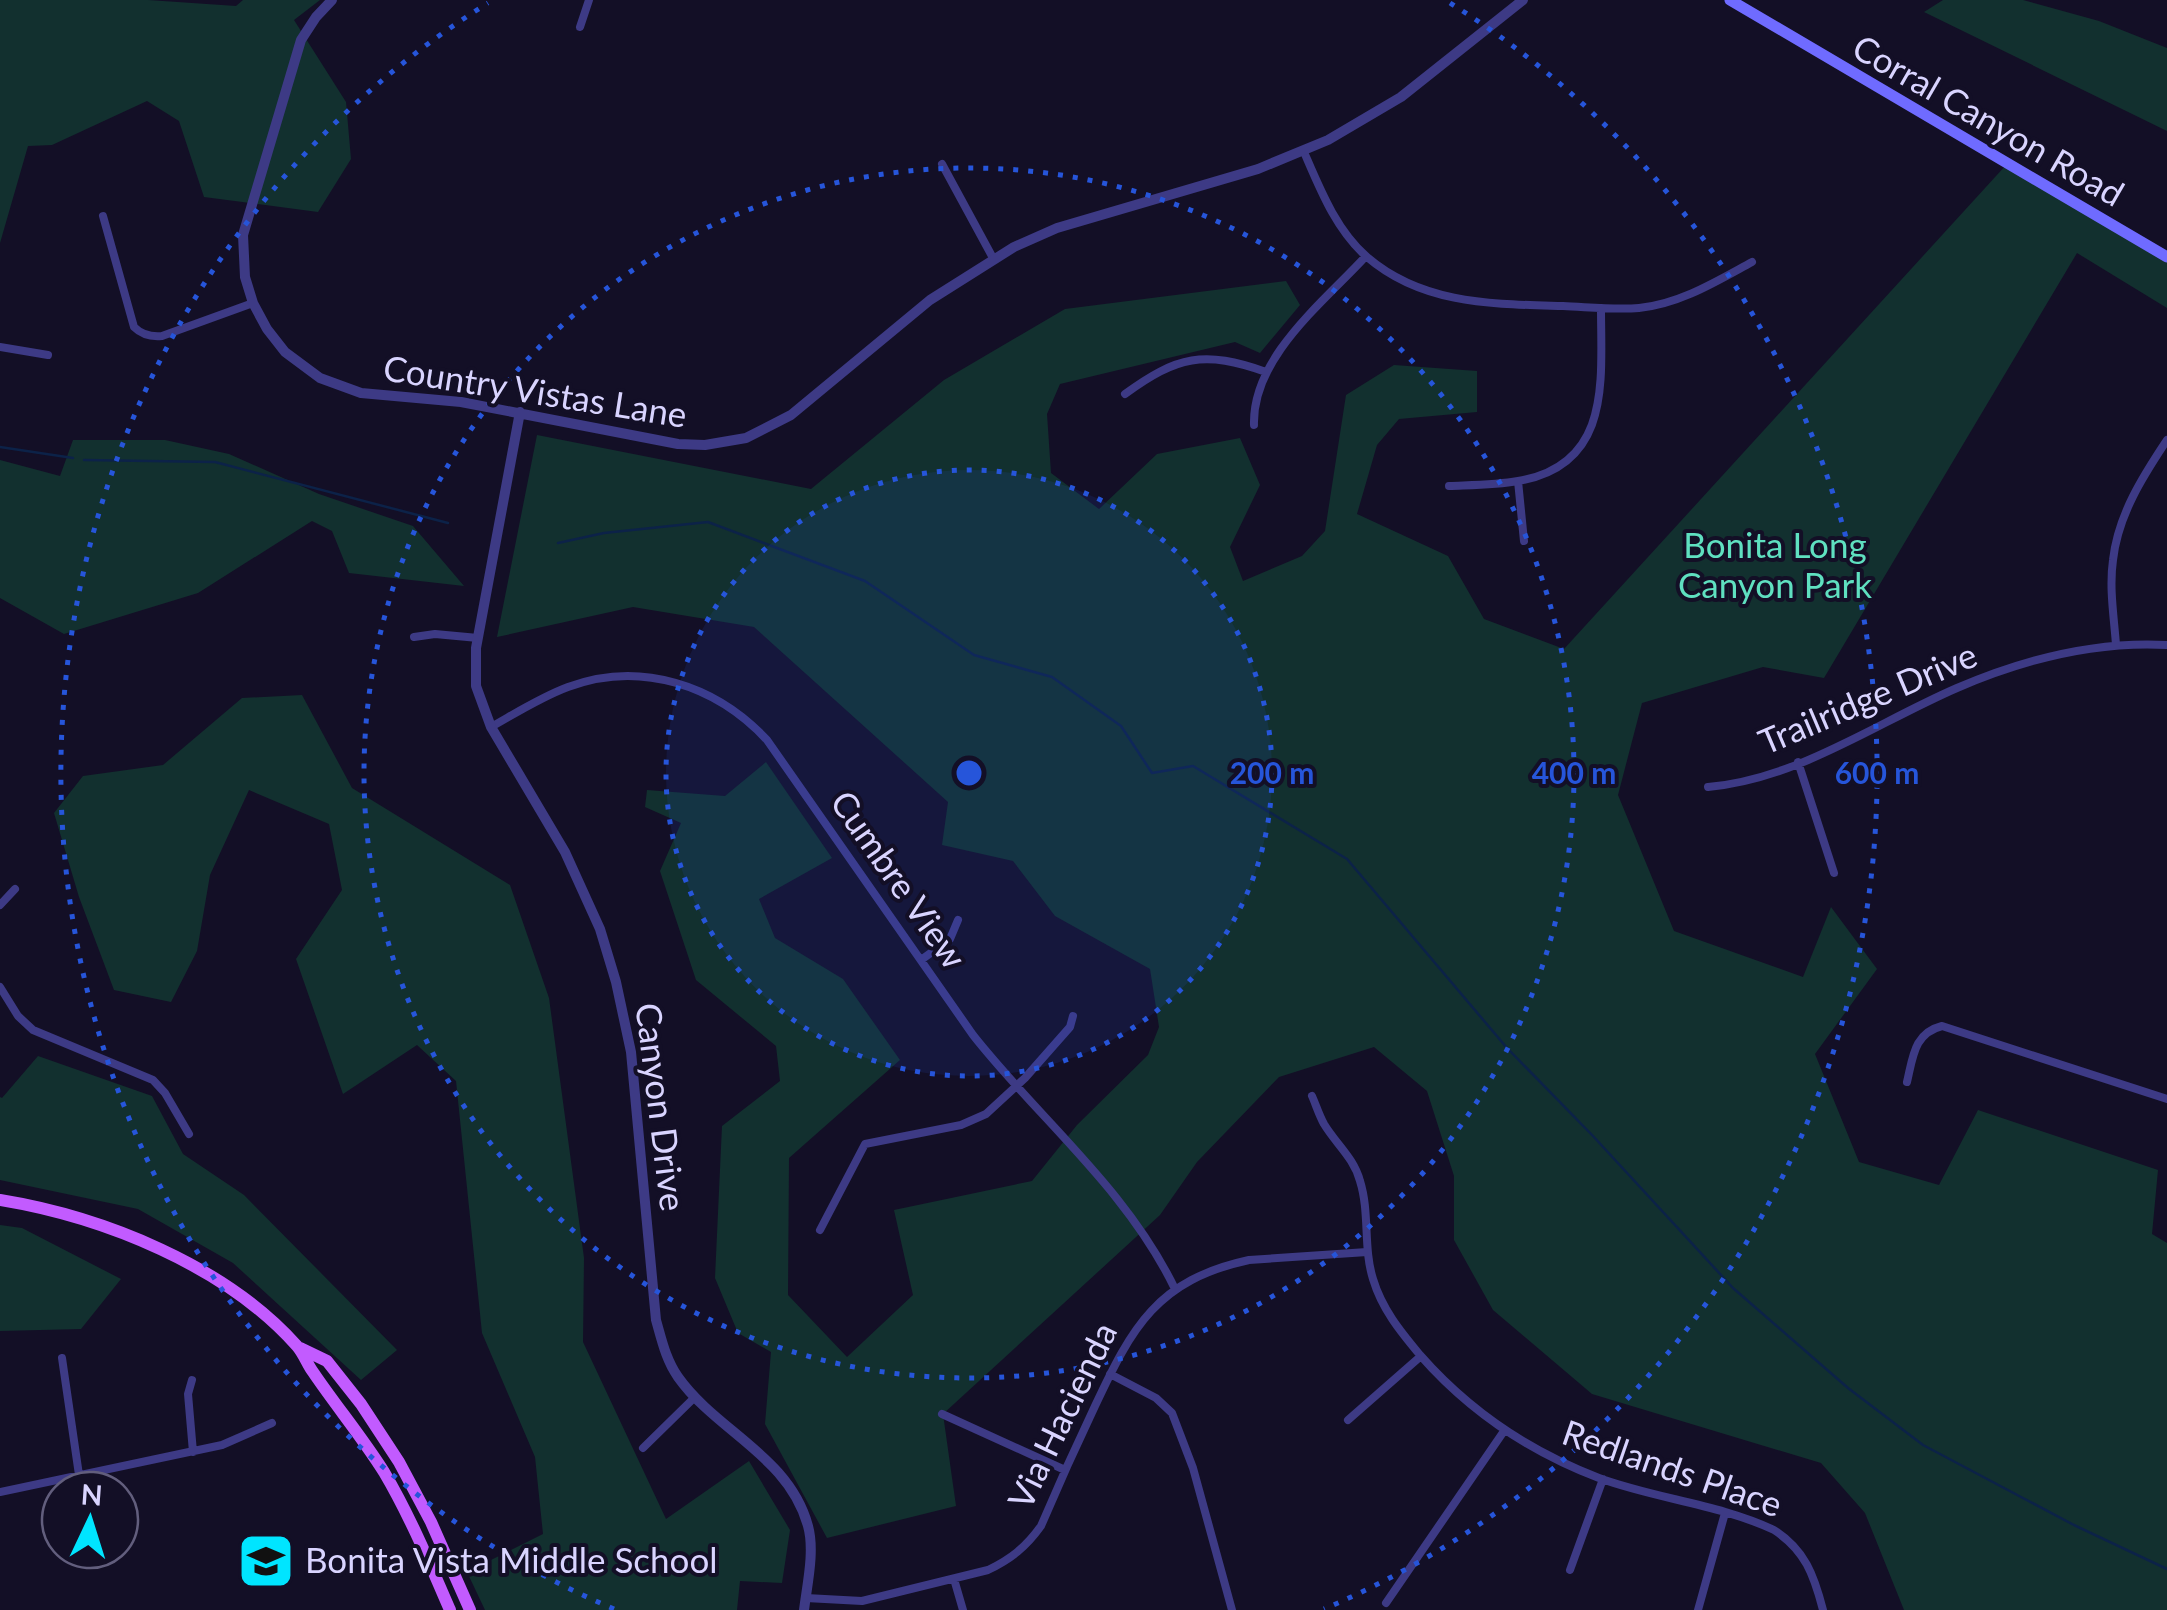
<svg xmlns="http://www.w3.org/2000/svg" width="2167" height="1610" viewBox="0 0 2167 1610" font-family="Lato,sans-serif">
<style>
.green{fill:#12302f}
.lines{fill:none;stroke-linecap:round;stroke-linejoin:round}
.stream{stroke:#0c2248;stroke-width:2.5}
.minor{stroke:#3d3a85;stroke-width:8}
.tertiary{stroke:#3d3a85;stroke-width:10}
.secondary{stroke:#6f6bff;stroke-width:11}
.primary{stroke:#c25bff;stroke-width:12}
.ring{fill:none;stroke:#2655da;stroke-width:5;stroke-dasharray:5 10}
.labels{text-anchor:middle;stroke-width:8;stroke-linejoin:round;paint-order:stroke}
.street-label{font-size:35px;fill:#d9d4ff;stroke:#130f26}
.park-label{font-size:35px;fill:#5fe0c0;stroke:#130f26}
.poi-label{font-size:35px;fill:#d9d4ff;stroke:#130f26;text-anchor:start}
.centre{fill:#2655da;stroke:#130f26;stroke-width:5}
.ring-label{font-size:30px;text-anchor:middle;font-weight:bold;fill:#2655da;stroke:#130f26;stroke-width:8;stroke-linejoin:round;paint-order:stroke}
</style>
<rect width="100%" height="100%" fill="#130f26"/>
<path class="green" d="M0 0H148L236 6 243 0H320L294 20 346 102 351 159 318 212 204 197 179 121 147 101 52 145 28 146 0 243Z
M1943 0H2023L2099 21 2167 48V131L1924 12Z
M2007 164 2167 258V308L2077 253 1824 678 1763 667 1642 703 1618 795 1674 931 1803 977 1831 907 1877 969 1815 1054 1859 1162 1939 1185 1978 1110 2158 1170 2152 1234 2167 1243V1610H1904L1865 1513 1821 1463 1592 1394 1493 1310 1454 1240V1176L1427 1091 1374 1047 1279 1077 1197 1162 1160 1215 943 1414 956 1506 827 1538 765 1424 771 1352 738 1333 715 1278 722 1126 780 1081 776 1046 696 980 660 871 681 823 645 807 647 790 725 796 766 762 832 858 759 899 775 938 843 979 900 1060 789 1158 788 1295 847 1357 913 1295 894 1210 1032 1181 1077 1125 1148 1055 1159 1027 1150 969 1055 916 1013 861 942 845 948 802 754 627 633 607 497 637 537 435 811 489 944 380 1065 309 1286 281 1300 305 1260 353 1235 342 1060 384 1047 414 1051 473 1099 509 1157 454 1240 438 1260 485 1230 547 1243 581 1302 556 1325 531 1346 395 1394 365 1477 371V412L1399 419 1377 445 1357 514 1448 556 1484 619 1564 649Z
M73 440H165L229 454 319 494 413 526 464 586 349 573 332 531 312 521 198 593 64 634 0 598V460L60 476Z
M302 695 352 788 510 885 549 998 584 1258 583 1342 666 1519 749 1461 790 1530 782 1583 740 1581 737 1610H485L467 1572 543 1534 535 1457 482 1333 456 1081 417 1045 343 1094 296 959 342 890 329 824 249 790 210 875 197 951 171 1002 114 990 79 897 54 813 83 776 163 765 242 698Z
M38 1056 152 1096 183 1154 244 1195 397 1350 361 1380 233 1263 138 1209 0 1180V1097L2 1098Z
M0 1225 22 1228 121 1279 81 1329 0 1331Z"/>
<g class="lines">
<path class="stream" d="M0 447 73 458
M84 460 215 462 448 523
M558 543 604 533 708 522 865 581 974 655 1052 677 1121 726 1152 773 1193 766 1347 859 1507 1048 1593 1136 1733 1288 1848 1388 1923 1445 2074 1525 2167 1569"/>
<path class="minor" d="M580 27 589 0
M1304 152C1320 189 1336 230 1367 257 1423 305 1493 304 1563 306 1588 307 1614 310 1639 308 1680 304 1717 281 1752 262
M942 164 993 258
M103 216 134 327C142 335 151 337 162 336L253 303
M0 347 48 355
M1125 394C1177 356 1204 350 1266 372
M1254 425C1252 357 1324 302 1366 256
M1518 481 1524 541
M1449 486C1472 485 1496 485 1518 481 1612 465 1601 381 1601 308
M414 637 435 634 478 638
M2116 645C2114 617 2109 588 2113 560 2118 515 2143 476 2167 440
M491 727C516 713 541 697 568 687 640 660 716 685 767 740L973 1035C1040 1120 1127 1189 1175 1289
M1798 762 1834 873
M1708 787C1798 779 1876 723 1957 688 2022 660 2096 641 2167 645
M0 905 15 889
M921 960 950 939 958 920
M0 987 18 1016 33 1030 153 1080 165 1093 189 1134
M1907 1082C1913 1057 1914 1033 1942 1026L2167 1099
M1312 1096C1316 1105 1319 1115 1324 1124 1336 1144 1354 1158 1360 1181 1370 1213 1363 1247 1373 1279 1382 1309 1400 1331 1420 1355 1470 1412 1528 1451 1599 1478 1656 1499 1719 1504 1774 1530 1805 1550 1814 1575 1823 1610
M820 1230 865 1144 961 1125 986 1114 1025 1078 1070 1027 1073 1016
M62 1358 79 1475
M1110 1374 1156 1398 1172 1413 1193 1468 1232 1610
M192 1380 188 1394 193 1452
M942 1414 1065 1470
M1348 1420 1421 1356
M643 1448 695 1397
M0 1492 222 1445 272 1423
M1570 1570 1603 1479
M954 1579 963 1610
M806 1598 862 1601 988 1570C1011 1559 1026 1547 1041 1526 1058 1486 1076 1446 1095 1406 1132 1327 1157 1280 1249 1260L1367 1252
M1386 1603 1504 1431
M1698 1610 1725 1513"/>
<path class="tertiary" d="M332 0 316 17 301 40 243 235 245 277 253 303 267 329 285 352 320 378 361 393 461 402 678 444 705 445 746 438 791 415 930 300 1014 247 1057 228 1258 169 1328 140 1401 97 1523 0
M520 412 476 648V686L491 727 565 852 600 929 616 982 631 1052 656 1320C662 1341 666 1360 678 1377 717 1432 789 1456 808 1526 815 1551 807 1585 804 1610"/>
<path class="secondary" d="M1730 0 2167 257"/>
<path class="primary" d="M0 1200C104 1217 226 1266 297 1346 304 1354 307 1364 313 1372 336 1406 362 1437 384 1472 410 1516 430 1564 450 1610
M300 1348 327 1361 361 1404 399 1462 431 1522 470 1610"/>
</g>
<circle cx="969" cy="773" r="303" fill="#2655da" fill-opacity=".12"/>
<g class="ring">
<circle cx="969" cy="773" r="303"/>
<circle cx="969" cy="773" r="605"/>
<path d="M614 1609A908 908 0 0 1 488 3M1450 3A908 908 0 0 1 1324 1609"/>
</g>
<defs>
<g id="school-square" transform="scale(2.875)"><rect x="-9" y="-9" width="18" height="18" rx="4" fill="#00e5ff" stroke="#130f26"/><path d="M0-5L7-2L0 1L-7-2ZM-4 1L0 2.5L4 1V4Q0 6-4 4Z" fill="#111"/></g>
</defs>
<g fill-rule="evenodd">
<use href="#school-square" x="266" y="1561"/>
</g>
<g class="labels">
<g class="street-label">
<text transform="translate(1988 121) rotate(30)" y="12">Corral Canyon Road</text>
<text transform="translate(535 392) rotate(9)" y="12">Country Vistas Lane</text>
<text transform="translate(1868 699) rotate(-23)" y="12">Trailridge Drive</text>
<text transform="translate(898 880) rotate(55)" y="12">Cumbre View</text>
<text transform="translate(660 1107) rotate(83)" y="12">Canyon Drive</text>
<text transform="translate(1063 1416) rotate(-64)" y="12">Via Hacienda</text>
<text transform="translate(1672 1469) rotate(19)" y="12">Redlands Place</text>
</g>
<g class="park-label">
<text x="1775" y="558">Bonita Long<tspan x="1775" dy="40">Canyon Park</tspan></text>
</g>
<g class="poi-label">
<text x="305" y="1573">Bonita Vista Middle School</text>
</g>
</g>
<circle cx="969" cy="773" r="15" class="centre"/>
<g class="ring-label">
<text x="1272" y="784">200 m</text>
<text x="1574" y="784">400 m</text>
<text x="1877" y="784">600 m</text>
</g>
<g transform="translate(90 1520) rotate(4)"><circle r="48" fill="#130f26" stroke="#625e7d" stroke-width="2.5"/>
<path d="M0-8L18 38L0 25L-18 38Z" fill="#00e5ff"/>
<text y="-15" font-size="28" font-weight="bold" text-anchor="middle" fill="#d9d4ff">N</text>
</g>
</svg>
